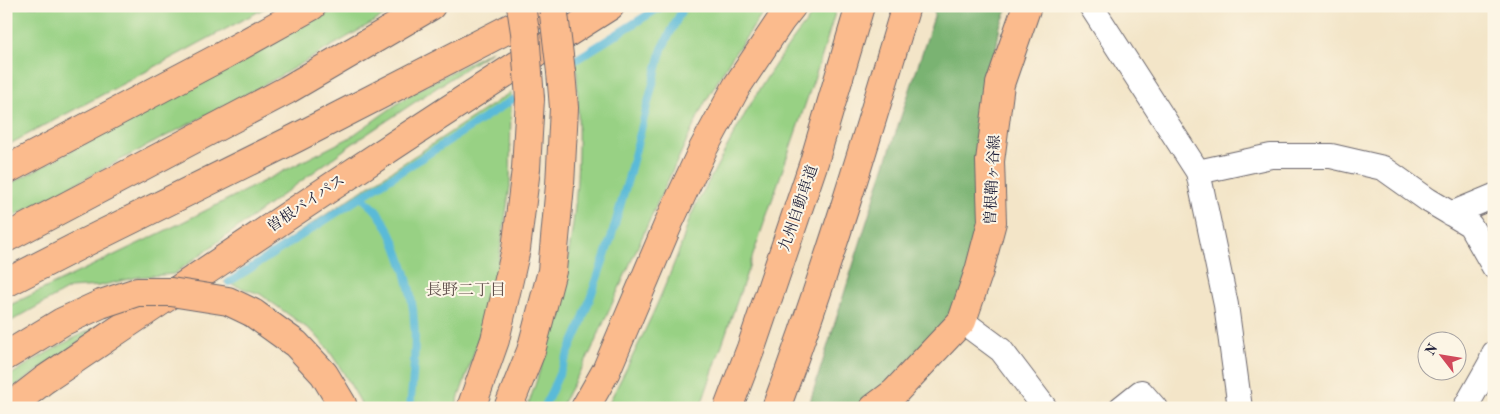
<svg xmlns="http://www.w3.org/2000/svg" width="1500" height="414" viewBox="0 0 1500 414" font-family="'Old Standard TT','Noto Serif JP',serif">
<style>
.green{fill:#98d184;stroke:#5d7a60}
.forest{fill:#7ab372;stroke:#4e6a56}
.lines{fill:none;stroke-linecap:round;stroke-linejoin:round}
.stream{stroke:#5abad8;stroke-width:8}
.minor-casing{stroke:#6b666c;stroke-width:26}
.primary-casing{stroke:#6b666c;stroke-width:30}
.trunk-casing{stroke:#6b666c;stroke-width:30}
.motorway-casing{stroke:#6b666c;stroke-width:30}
.minor{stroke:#fff;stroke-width:24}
.primary{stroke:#fbbb8d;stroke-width:28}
.trunk{stroke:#fbbb8d;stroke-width:28}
.motorway{stroke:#fbbb8d;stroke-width:28}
.motorway-bridge-casing{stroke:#6b666c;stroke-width:30;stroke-linecap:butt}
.motorway-bridge{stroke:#fbbb8d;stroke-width:28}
.labels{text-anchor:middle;stroke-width:4;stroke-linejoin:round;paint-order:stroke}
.street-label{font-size:15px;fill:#22223b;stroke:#fcf5e5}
.neighbourhood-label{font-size:16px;fill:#5f4e4b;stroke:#fcf5e5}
</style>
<rect width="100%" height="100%" fill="#fcf5e5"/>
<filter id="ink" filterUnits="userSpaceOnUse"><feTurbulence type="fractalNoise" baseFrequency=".02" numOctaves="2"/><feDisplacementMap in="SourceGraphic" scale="10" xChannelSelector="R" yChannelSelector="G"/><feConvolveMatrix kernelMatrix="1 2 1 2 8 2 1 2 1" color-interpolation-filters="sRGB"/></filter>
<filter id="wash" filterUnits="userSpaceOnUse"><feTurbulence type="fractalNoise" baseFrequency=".0096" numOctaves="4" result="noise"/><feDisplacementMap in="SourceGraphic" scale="20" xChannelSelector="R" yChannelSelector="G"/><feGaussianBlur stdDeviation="1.12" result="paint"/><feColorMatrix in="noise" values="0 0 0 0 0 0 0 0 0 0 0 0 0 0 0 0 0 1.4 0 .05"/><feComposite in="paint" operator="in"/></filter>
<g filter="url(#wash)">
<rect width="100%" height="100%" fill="#f3e5c8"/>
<path class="green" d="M6 6H269L6 146Z
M340 6H401L273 80 6 220V186Z
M656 6H770L759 19 730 60 703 106 656 206 590 353 560 408H527C549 348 565 286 573 224 580 168 579 112 576 56Z
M820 6H837L822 56 700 408H606C632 359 657 308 677 256 682 244 685 232 689 220 697 201 708 183 717 166 747 108 777 55 820 6Z
M493 50 352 144 174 274 138 277 99 286 70 288 6 324V307L179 224 349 138 414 92Z
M511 92 510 187 496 279 472 359 455 408H362L360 401 343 372 328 349 314 333 260 294 224 282Z
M107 322 6 393V378C38 357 72 338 107 322Z"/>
<path class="forest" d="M934 6H1009L1000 26 992 72 989 172 961 304 873 399 855 408H808L880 180 934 17Z"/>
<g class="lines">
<path class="stream" d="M577 59 662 6
M361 197C367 202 374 207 378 213 387 225 394 239 399 254 420 307 416 352 410 408
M229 282 512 100
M544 408 579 329 591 296 611 238 628 179 662 49 684 6"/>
</g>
</g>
<g filter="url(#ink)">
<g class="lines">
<g class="minor-casing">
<path id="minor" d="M1091 6 1198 172 1226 305 1240 408
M1198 172 1271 156H1331L1383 168 1428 200 1470 225 1494 267
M1451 214 1494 196
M962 321 1001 350 1045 408
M1121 408 1141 392 1155 408
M1465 408 1490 364 1494 353"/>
</g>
<g class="primary-casing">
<path id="primary" d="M874 408 894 393 962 321 979 271 992 222 990 161 1000 84 1027 6"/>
</g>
<g class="trunk-casing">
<path id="trunk" d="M6 170 222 56 312 6
M8 408 44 380C231 254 418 127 610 6"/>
</g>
<g class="motorway-casing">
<path id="motorway" d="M6 238 287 90 431 6
M6 283 86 242 296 138 553 6
M253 313 296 344 324 374 342 404 343 408
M6 356 62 322 101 304
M471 408 495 340 516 249 526 169 530 99
M508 408 531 351 552 271 560 185 564 108 561 72
M585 408 606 371 670 220 703 149 737 86 781 20 792 6
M728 408 751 348 814 162 860 6
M776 408C825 276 866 141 906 6"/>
</g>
<use href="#minor" class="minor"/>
<use href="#primary" class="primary"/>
<use href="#trunk" class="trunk"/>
<use href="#motorway" class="motorway"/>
<g class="motorway-bridge-casing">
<path id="motorway-bridge" d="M521 6 525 32 530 99
M553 6 561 72
M101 304 137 292H171L228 301 253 313"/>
</g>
<use href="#motorway-bridge" class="motorway-bridge"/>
</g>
</g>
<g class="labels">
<g class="street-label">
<text transform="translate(992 180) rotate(-87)" y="5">曽根鞘ヶ谷線</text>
<text transform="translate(306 203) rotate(-34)" y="5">曽根バイパス</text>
<text transform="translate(798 208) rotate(-71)" y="5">九州自動車道</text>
</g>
<g class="neighbourhood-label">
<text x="466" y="295">長野二丁目</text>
</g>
</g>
<rect width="1500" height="414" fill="none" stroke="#fcf5e5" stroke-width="25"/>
<g transform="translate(1442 356) rotate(301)"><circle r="24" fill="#fcf5e5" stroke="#a5a1a1"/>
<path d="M0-4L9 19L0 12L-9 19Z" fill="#d1495b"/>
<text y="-8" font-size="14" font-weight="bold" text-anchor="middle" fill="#22223b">N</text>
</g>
</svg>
